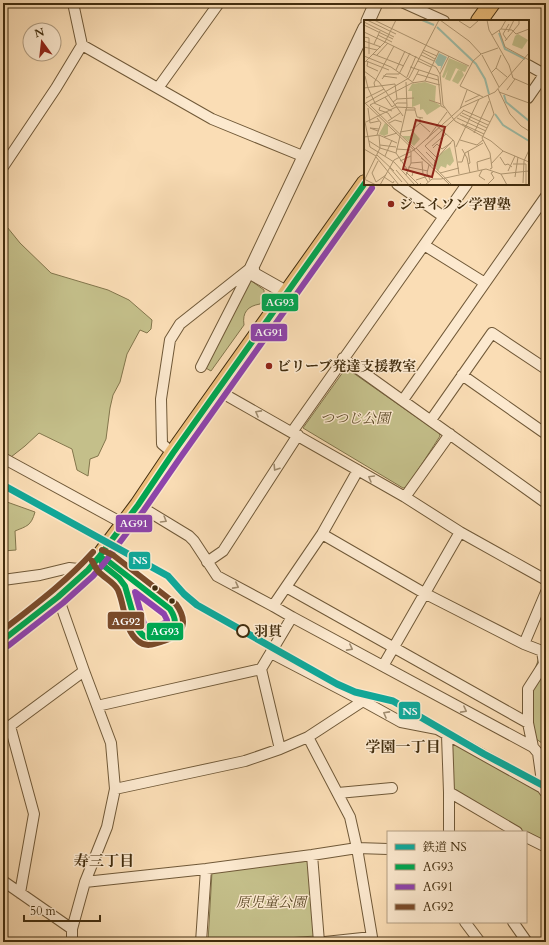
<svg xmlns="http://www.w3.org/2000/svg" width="549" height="945" viewBox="0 0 549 945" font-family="Cardo,'Noto Serif JP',serif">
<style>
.green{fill:#c4bf8a;stroke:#83764c}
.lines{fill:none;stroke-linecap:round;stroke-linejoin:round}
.minor-casing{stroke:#705938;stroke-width:12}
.tertiary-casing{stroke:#705938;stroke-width:15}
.primary-casing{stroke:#422d0e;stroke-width:18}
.minor{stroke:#fce9cf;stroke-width:10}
.tertiary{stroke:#fce9cf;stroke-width:13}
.primary{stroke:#edbe7a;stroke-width:16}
.bus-1-casing{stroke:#fce9cf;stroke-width:9}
.bus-2-casing{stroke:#fce9cf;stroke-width:9}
.bus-3-casing{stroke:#fce9cf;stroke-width:9}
.bus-1{stroke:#00a651;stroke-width:6}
.bus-2{stroke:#8e44ad;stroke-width:6}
.bus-3{stroke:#7a4b2a;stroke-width:6}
.rail-1-casing{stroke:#fce9cf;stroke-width:10}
.rail-1{stroke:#10a899;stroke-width:7}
.oneway{stroke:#9f8b6e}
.poi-dot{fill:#8f2418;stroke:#fce9cf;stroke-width:1.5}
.bus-dot{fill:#422d0e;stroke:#fce9cf;stroke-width:1.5}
.stop-dot{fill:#fce9cf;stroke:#422d0e;stroke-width:2}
.labels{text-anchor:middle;stroke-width:3;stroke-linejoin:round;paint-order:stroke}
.poi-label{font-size:14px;font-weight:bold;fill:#422d0e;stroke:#fce9cf;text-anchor:start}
.park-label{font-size:14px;font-style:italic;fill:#5c4a27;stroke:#fce9cf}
.stop-label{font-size:14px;font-weight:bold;fill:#422d0e;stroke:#fce9cf;text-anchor:start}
.neighbourhood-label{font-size:15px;font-weight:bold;fill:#422d0e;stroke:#fce9cf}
.inset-river{fill:none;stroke:#9fbda8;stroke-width:2}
.inset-road{fill:none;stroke:#b09772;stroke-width:1}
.view{fill:#8f2418;fill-opacity:0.15;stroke:#8f2418;stroke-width:2}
.inset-edge{fill:none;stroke:#422d0e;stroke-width:2}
.line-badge{stroke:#fce9cf;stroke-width:1.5}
.badge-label{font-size:11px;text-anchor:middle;font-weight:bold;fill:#fff}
</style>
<rect width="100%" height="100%" fill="#faddb5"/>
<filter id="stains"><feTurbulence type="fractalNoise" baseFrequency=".005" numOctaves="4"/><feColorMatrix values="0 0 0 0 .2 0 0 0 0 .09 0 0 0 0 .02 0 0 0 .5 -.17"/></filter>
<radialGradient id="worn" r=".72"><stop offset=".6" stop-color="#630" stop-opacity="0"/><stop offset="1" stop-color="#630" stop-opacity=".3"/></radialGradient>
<path class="green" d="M3 222 20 243 51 273 108 290 129 300 152 320 151 329 147 333 140 330 127 354 120 382 113 395 110 408 106 439 98 456 90 459 88 476 77 470 72 449 39 433 25 446 11 457 3 453Z
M250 280 264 290V297L260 304C248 306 242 312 244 325L211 371 204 367Z
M349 370 439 433 440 436 407 487 403 488 303 428 343 372Z
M3 491 5 492 7 502 35 512C31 526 27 526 15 531L16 550 3 551Z
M546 638V746L532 736 528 689Z
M454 742 539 788 546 803V844L454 792 451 785V746Z
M309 861 315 936 229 942H208L212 872Z"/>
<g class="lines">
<g class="minor-casing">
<path id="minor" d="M404 3 444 21
M82 45 212 119 305 157
M528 65 546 75
M158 88 219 3
M528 98 546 72
M3 167 56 88 82 45 73 3
M397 184 444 217
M424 245 485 283
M343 358 546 503
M201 367 250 271
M462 375 546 434
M217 390 405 497 460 532 546 580
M403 400 546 196
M431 420 492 333 546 369
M292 432 467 184
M173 453 162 444 161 399 170 340 180 324 252 267
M3 458 124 524
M405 497 450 434
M138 505 189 536 194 541 217 576 273 606 292 617 533 747 538 753 546 757
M322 534 424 593 524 644 542 651 544 664 528 689V723L533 747
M207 562 223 551 298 435
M3 580 40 575 69 568 88 570
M286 587 528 723
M58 597 84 671 111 743 115 789 107 827 85 882 72 929V942
M273 606 322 534 358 470
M524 644 546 592
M271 653 363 701 401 722 437 729 546 790
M383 666 460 532
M261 669 280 749
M97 706 261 669 292 617
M10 726 34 814 20 893
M3 731 84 671
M447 735 449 792V832
M308 737 350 817 357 848 372 937V942
M538 753 543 789 545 792
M115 789 245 761 280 749 308 737 363 701
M449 792 517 832
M338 793 392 788
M526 837 546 847
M312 855 319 942
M3 881 72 929
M85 882 206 869 312 855 357 848 388 849
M465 922 480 942
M513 922 527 942
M201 942 206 869
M325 942 372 937"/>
</g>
<g class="tertiary-casing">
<path id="tertiary" d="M368 21 376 3
M287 293 255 275 253 272 252 267 365 28
M99 557 108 561 170 609C181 624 174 630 159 634 155 636 151 637 147 637 142 636 140 632 137 628L125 586 119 578 104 566Z"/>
</g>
<g class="primary-casing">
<path id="primary" d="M479 21 492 3
M3 640 58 597 77 580 88 570 99 557 138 505 173 453 365 183"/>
</g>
<use href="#minor" class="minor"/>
<use href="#tertiary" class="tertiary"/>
<use href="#primary" class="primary"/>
<g class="bus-1-casing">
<path id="bus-1" d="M99 557 108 561 170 609C180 625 174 628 159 634 155 636 151 638 146 637 142 636 139 631 137 628L125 586 119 578 104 566Z
M3 640 58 597 88 570 99 557 138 505 173 453 365 183"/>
</g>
<g class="bus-2-casing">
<path id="bus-2" d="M135 592 164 614 167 620V622L152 628 148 629 144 624Z
M8 646 63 603 93 576 105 562 144 510 180 458 372 188"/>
</g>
<g class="bus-3-casing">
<path id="bus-3" d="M92 561C94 564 96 569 98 571 104 578 114 582 118 590 125 606 124 630 138 641 146 648 155 644 164 641 185 634 188 621 176 604L113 555 102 550
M3 630C35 605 66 582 93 552"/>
</g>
<use href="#bus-1" class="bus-1"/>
<use href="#bus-2" class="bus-2"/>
<use href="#bus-3" class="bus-3"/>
<g class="rail-1-casing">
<path id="rail-1" d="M3 485 168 576 184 594 197 605 337 684 355 692 393 701 484 754 546 787"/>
</g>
<use href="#rail-1" class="rail-1"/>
</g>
<defs><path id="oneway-chevron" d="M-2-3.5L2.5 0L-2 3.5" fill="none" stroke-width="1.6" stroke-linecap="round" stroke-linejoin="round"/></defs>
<g class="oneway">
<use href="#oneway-chevron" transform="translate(258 413) rotate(-151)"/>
<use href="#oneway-chevron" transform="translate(276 468) rotate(123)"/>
<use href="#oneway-chevron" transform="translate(371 478) rotate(-150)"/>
<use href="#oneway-chevron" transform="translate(164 520) rotate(31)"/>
<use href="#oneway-chevron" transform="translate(236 586) rotate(28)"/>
<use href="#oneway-chevron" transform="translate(350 648) rotate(28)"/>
<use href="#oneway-chevron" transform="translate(464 710) rotate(28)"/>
<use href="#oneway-chevron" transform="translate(386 714) rotate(-151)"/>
</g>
<g class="poi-dot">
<circle cx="391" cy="204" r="4"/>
<circle cx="269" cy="366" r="4"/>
</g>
<g class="bus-dot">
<circle cx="155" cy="588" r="3.5"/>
<circle cx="172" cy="601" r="3.5"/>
</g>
<circle class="stop-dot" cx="243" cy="631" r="6"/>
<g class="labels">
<g class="poi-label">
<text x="399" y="209">ジェイソン学習塾</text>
<text x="277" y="371">ビリーブ発達支援教室</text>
</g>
<g class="park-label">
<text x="355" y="423">つつじ公園</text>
<text x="271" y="907">原児童公園</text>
</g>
<g class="stop-label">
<text x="254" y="636">羽貫</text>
</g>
<g class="neighbourhood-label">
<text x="403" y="752">学園一丁目</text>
<text x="104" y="866">寿三丁目</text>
</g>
</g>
<g transform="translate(364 20)">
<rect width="165" height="165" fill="#faddb5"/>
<path d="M154 14 164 20 158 29 148 25 151 16ZM85 38 104 46 101 52 98 51 100 55 94 64 88 61 94 50 97 51 92 48 86 61 81 59 84 50 80 58 78 57ZM61 62 72 66 71 82 77 86 63 95 59 89 56 90V84L48 87V71H44L48 64ZM21 103 24 105V114L20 116 15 114ZM49 111 56 119 50 126 38 116H46ZM86 127 90 141 86 146 83 144 82 148 77 146 74 151 70 143 77 133Z" fill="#c4bf8a"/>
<path d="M75 33 83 37 76 51 77 46H74L71 42Z" fill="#9fbda8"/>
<path class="inset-river" d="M58 0 70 5M73 7 112 44 121 59 125 74M135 13 141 29 161 39M140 75 142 82 165 101M131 94 139 105 165 121"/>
<path class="inset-road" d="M3 0 32 14M10 0 105 46M32 0 21 22 72 47 76 54 79 85 91 101 127 121 139 131 165 142M76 0 105 21 117 34M123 0 125 10 145 45 149 58 165 65M95 1 106 8 115 0M0 2 30 17M0 5 29 19M137 9 148 10 152 14 165 9M135 10 141 27 165 40M0 12 21 22 0 43M144 12 150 0M14 15 28 22M128 15 137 9 142 0M0 17 5 18V34M143 20 139 14 145 4M0 21 17 27M141 21 155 4V0M10 24 16 11M0 27 13 30M59 30 73 36M58 32 71 39M9 34 40 46M13 35 24 23M57 35 70 41M118 35 135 67M0 36 27 47 50 63M2 41 25 50M4 41 3 46 14 51M54 41 67 47M46 47 74 56M132 48 137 35M32 50 41 31M0 51 15 62 39 96M127 53 132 48 143 57M53 54 74 60M76 54 85 36M1 56 4 68M19 56 33 58M74 56 77 86 81 88M43 57 52 36M18 59 22 54H35L46 33M49 61 55 50M61 61 76 65M42 62 43 86 32 133 43 149M11 67 10 63 30 26M0 68 31 64 33 79M4 68 11 83M134 69 146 94 157 106 165 111M143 70 151 59M135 72 165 83M124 75 130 94 118 118 126 133 128 148 126 149M21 77 28 87 33 83H43M119 77 96 66 109 41 117 34 134 28M2 78 20 69M65 80 77 84M0 82 86 165M29 82 33 79 50 78M101 82 116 75M10 83 28 91M0 84 45 58 75 0M6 85 48 63 61 61 75 31M6 85 51 129M16 87 15 90 24 93 28 99M4 88 6 103 15 101M96 89 103 70M51 90 53 97 59 98M99 90 126 102M98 93 124 105M96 95 123 108M0 97 6 127 30 142 51 165M13 98 17 103 13 115M93 98 122 111M24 101 36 93M2 102 32 87 51 88V90H41M25 103 31 100 38 102M56 103 66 112M98 104 120 114M72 105 90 121 95 154M14 111 6 108 15 109M36 112 48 110 56 103V98M110 113 125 81M0 117 15 115 33 123M20 117 33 113M63 119 83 92M96 120 113 125 119 120M5 121 16 128 32 133M16 125 32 127M61 126 100 90M61 126 73 138 89 120M68 126 82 114M92 127 115 79M52 128 88 165M69 128 73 124 78 129 87 123M0 129 12 136M32 129 47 130M98 129 103 138 106 153M62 132 71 141 70 146M101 133 119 123M13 135 30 151M21 136 28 120M12 137 35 165M136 137 141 145 144 144 148 147M57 138 67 146M36 141 47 136M94 142H98L101 133M47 143 59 142M58 143 59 154 64 162M104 144 106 143 104 131M127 144 139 131M149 144H162V165M65 145 63 153 66 160M44 147 64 151M26 148 38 162M32 150 45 165M114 150 113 142 126 138M118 150 115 156 121 160M72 151 86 165M144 151 151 136M42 152 55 165 57 163M76 153 95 148M137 154 143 165M42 155 47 143V132M48 156 49 152 59 154M20 157 29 163 30 161M151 157 154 137M0 159 12 165M1 159 16 128 15 115M52 160 64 156M12 162 8 153 14 141M12 162 22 155M159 163 160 141 165 130M16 165 30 140 50 130 98 87 131 72 165 33M61 165 68 159H77L122 149 137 154 165 151M123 165 130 158 127 153 129 152"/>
<path class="view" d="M52 100 81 107 68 157 39 149Z"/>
<rect width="165" height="165" class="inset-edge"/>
</g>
<g class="line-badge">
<rect x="261" y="293" width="38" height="19" rx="4" fill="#00a651"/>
<rect x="250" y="323" width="38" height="19" rx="4" fill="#8e44ad"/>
<rect x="115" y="514" width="38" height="19" rx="4" fill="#8e44ad"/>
<rect x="128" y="551" width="23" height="19" rx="4" fill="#10a899"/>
<rect x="107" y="611" width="38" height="19" rx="4" fill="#7a4b2a"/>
<rect x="146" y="622" width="38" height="19" rx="4" fill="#00a651"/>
<rect x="398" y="701" width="23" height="19" rx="4" fill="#10a899"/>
</g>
<g class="badge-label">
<text x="280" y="306">AG93</text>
<text x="269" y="336">AG91</text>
<text x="134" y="527">AG91</text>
<text x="140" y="564">NS</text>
<text x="126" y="625">AG92</text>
<text x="165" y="635">AG93</text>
<text x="410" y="715">NS</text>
</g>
<rect width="549" height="945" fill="none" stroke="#faddb5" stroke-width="16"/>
<rect x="4" y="4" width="541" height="937" fill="none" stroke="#422d0e" stroke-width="2"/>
<rect x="8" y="8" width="533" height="929" fill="none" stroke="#422d0e"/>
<rect x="387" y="831" width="140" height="92" fill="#fce9cf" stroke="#b29e82"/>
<rect x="395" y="844" width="20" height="6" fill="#10a899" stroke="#b29e82"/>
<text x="423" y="851" font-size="12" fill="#422d0e">鉄道 NS</text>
<rect x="395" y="864" width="20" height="6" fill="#00a651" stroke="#b29e82"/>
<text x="423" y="871" font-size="12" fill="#422d0e">AG93</text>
<rect x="395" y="884" width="20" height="6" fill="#8e44ad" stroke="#b29e82"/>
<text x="423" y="891" font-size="12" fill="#422d0e">AG91</text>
<rect x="395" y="904" width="20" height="6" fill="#7a4b2a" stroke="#b29e82"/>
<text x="423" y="911" font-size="12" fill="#422d0e">AG92</text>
<g transform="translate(42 42) rotate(345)"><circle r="19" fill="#fce9cf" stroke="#b29e82"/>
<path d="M0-3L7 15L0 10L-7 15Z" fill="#8f2418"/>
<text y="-6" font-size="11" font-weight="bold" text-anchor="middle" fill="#422d0e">N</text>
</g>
<path d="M24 915v6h76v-6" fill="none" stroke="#422d0e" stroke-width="2"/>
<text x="30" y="915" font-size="12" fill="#422d0e" stroke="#fce9cf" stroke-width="3" paint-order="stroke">50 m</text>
<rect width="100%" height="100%" filter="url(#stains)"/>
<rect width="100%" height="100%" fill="url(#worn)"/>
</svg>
